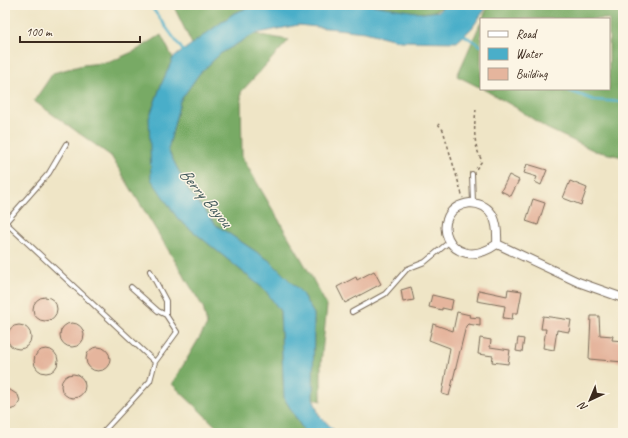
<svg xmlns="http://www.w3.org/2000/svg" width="628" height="438" viewBox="0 0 628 438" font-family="Caveat,sans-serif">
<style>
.forest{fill:#78aa65;stroke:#5a6a42}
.water{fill:#4aaec9;stroke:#426c74}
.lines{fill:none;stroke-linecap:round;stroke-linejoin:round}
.stream{stroke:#4aaec9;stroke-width:2.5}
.building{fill:#e5b59d}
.service-casing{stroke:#7a6b59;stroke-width:6}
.minor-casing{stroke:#7a6b59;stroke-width:10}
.path{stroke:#7a6b59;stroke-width:1.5;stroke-dasharray:3 3;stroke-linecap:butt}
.service{stroke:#fff;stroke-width:4}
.minor{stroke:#fff;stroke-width:8}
.labels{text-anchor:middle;stroke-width:3;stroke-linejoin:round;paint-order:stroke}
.water-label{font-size:17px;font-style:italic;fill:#40585a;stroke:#fcf5e5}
</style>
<rect width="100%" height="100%" fill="#fcf5e5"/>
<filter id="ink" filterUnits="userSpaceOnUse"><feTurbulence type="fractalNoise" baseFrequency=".025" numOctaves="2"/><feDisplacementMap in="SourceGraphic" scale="8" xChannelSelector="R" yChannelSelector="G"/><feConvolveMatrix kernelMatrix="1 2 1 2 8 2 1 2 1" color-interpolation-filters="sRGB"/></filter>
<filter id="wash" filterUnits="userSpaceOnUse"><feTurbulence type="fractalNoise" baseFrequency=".012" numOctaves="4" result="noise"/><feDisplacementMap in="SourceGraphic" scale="16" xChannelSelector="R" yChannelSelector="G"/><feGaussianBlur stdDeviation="0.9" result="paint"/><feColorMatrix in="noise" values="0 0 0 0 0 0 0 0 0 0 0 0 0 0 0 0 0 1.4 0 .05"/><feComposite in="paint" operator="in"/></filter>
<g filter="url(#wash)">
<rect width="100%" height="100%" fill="#efe5c6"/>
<path class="forest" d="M173 5H255L234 13 192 44Z
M372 5H444C428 21 393 8 372 5Z
M489 5H623V157L595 151 546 128 515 107 483 89H609V19H482Z
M481 22V88L457 76Z
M254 34 289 40 241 92 242 157 309 272 327 306 321 363V401L313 398 314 314 301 292 270 261 216 225 189 191 168 150 180 101 199 74 220 54Z
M161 35 173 58 161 85 149 118 178 219 265 290 280 311 284 398 305 433H223L172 384 207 325 203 307 111 156 34 101 53 73 83 65 110 62 137 50Z"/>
<path class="water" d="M255 5H372L423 13 439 11 444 5H488L472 28 457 42 400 41 365 32 298 25 254 34 220 54 199 74 180 101 168 150 189 191 216 225 270 261 301 292 314 314 313 398 319 415 337 433H305L284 398 280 311 265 290 178 219 151 179 149 118 161 85 173 58 234 13Z"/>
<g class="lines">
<path class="stream" d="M150 5 184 52
M462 34 481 46
M564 89 594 100 623 102"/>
</g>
<g id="blocks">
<path class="building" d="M527 164 547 170 541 185 535 182 537 177 524 173Z
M509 175 519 180 511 196 501 191Z
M570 181 587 188 581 205 563 198Z
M533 199 545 203 538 225 526 221Z
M374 271 381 284 345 303 337 287 356 277 357 280Z
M411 287 414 300 403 302 401 290Z
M508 289 522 291 518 313H513L512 319 503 318 505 306 477 301 479 290 507 296Z
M432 295 453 300 451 310 442 308V310L429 307Z
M33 309a12 12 0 1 1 24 0a12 12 0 1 1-24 0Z
M457 312 470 315 469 317 480 318V326L468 324 466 326 449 396 442 394 450 348 429 340 433 324 453 331Z
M543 316 571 320 569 332 557 330 554 350 543 348 546 329H541Z
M591 316H599L600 335 613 336 612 340 623 341V362L589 359Z
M60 335a12 12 0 1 1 24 0a12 12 0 1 1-24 0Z
M7 337a12 12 0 1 1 24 0a12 12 0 1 1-24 0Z
M480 338 491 340 490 347 510 350 508 364 492 362 493 356 478 354Z
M518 338 524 339 522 352 516 351Z
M86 359a12 12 0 1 1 24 0a12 12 0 1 1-24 0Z
M34 361a12 12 0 1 1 24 0a12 12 0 1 1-24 0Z
M61 386a12 12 0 1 1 24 0a12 12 0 1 1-24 0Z
M10 390 18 395 20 401 16 408 9 410 5 409V391Z"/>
</g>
</g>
<g filter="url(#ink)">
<use href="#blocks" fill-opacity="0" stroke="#7a6b59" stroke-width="1"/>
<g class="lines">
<g class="service-casing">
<path id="service" d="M472 174 473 203
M5 222 155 362 150 381 102 433
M5 223 49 173 66 144
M150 271 166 301V315
M131 287 158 311 166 315 177 332 155 362
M352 312 385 294 407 269 425 262 449 242"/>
</g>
<g class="minor-casing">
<path id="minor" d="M470 203C495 204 498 224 497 244 449 278 424 209 470 203Z
M497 244 578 282 623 298"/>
</g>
<path class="path" d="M476 109C474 128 473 144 482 161L476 169
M438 124 443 130 463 198"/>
<use href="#service" class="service"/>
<use href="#minor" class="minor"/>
</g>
</g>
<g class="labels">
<g class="water-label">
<text transform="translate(206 197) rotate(50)" y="6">Berry Bayou</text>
</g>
</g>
<rect width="628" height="438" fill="none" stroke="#fcf5e5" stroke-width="20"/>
<rect x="480" y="18" width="130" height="72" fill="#fcf5e5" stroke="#afa495"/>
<rect x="488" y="31" width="20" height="6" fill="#ffffff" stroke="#afa495"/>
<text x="516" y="38" font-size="12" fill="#3b2a1e">Road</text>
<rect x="488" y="48" width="20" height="12" fill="#4aaec9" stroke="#afa495"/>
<text x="516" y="58" font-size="12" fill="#3b2a1e">Water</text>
<rect x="488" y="68" width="20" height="12" fill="#e5b59d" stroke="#afa495"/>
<text x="516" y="78" font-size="12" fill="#3b2a1e">Building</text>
<g transform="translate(590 400) rotate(224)" stroke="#fcf5e5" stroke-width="3" paint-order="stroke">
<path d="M0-3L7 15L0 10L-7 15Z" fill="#3b2a1e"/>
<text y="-6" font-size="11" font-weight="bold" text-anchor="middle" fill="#3b2a1e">N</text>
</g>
<path d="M20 36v6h120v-6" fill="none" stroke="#3b2a1e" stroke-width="2"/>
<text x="26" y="36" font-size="12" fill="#3b2a1e" stroke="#fcf5e5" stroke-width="3" paint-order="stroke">100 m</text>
</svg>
